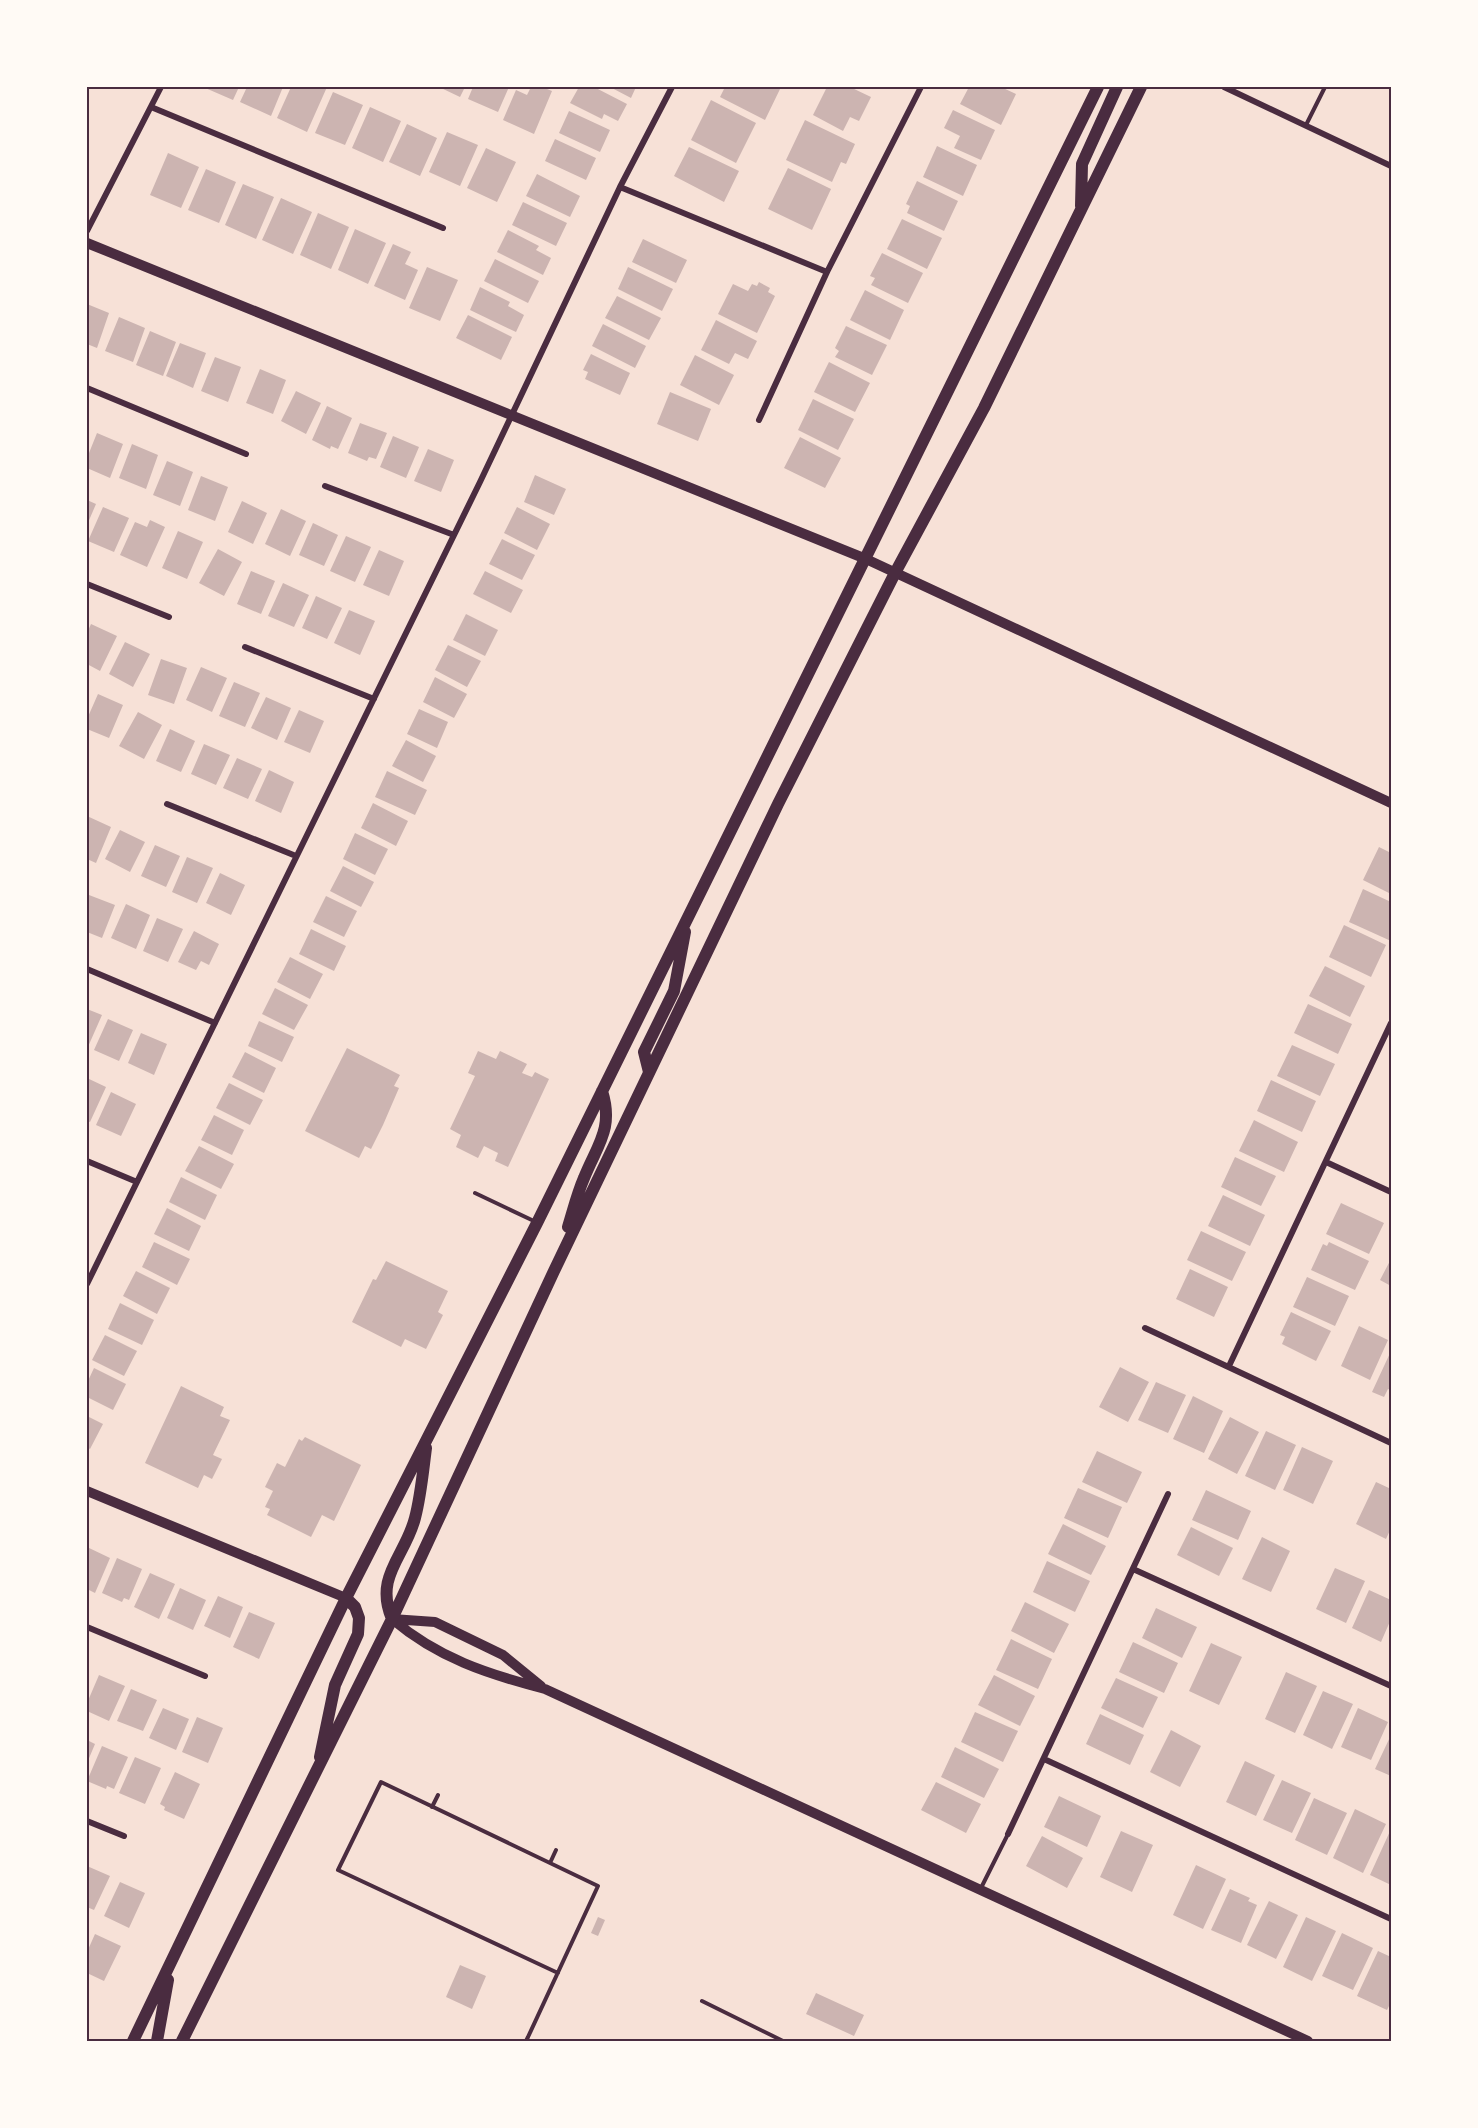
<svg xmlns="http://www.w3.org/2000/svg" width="1478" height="2128" viewBox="0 0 1478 2128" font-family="Georgia,serif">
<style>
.building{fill:#ccb4b1}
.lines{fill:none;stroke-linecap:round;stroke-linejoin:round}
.path{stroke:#4a2c40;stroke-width:4}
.service{stroke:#4a2c40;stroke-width:4}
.minor{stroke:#4a2c40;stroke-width:6}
.tertiary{stroke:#4a2c40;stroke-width:10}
.primary{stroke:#4a2c40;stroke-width:12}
.neatline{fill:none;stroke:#4a2c40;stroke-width:2}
</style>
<rect width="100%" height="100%" fill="#f7e1d7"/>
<path class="building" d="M203 87H239L233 100Z
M247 87H283L271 116 240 102Z
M291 87H327L307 132 277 118Z
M439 87H465L460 97Z
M473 87H509L498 112 468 99Z
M531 87H542L552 91 534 134 503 120 516 90 527 95Z
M579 87H594L627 104 618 121 604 114 602 119 570 103Z
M610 87H636L631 98Z
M725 87H781L765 120 720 97Z
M827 87H850L871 97 859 121 850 117 843 131 813 115Z
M969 87H1001L1016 94 1001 125 960 104Z
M333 92 363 105 345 145 315 133Z
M711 100 756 123 736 163 691 140Z
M370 107 401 121 383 162 352 148Z
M953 110 995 130 981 160 954 148 960 136 944 128Z
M569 111 610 130 600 152 559 133Z
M805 120 855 144 846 164 841 162 832 182 786 160Z
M407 124 437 138 420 176 389 162Z
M447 132 478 145 460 186 429 172Z
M555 139 596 158 586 180 545 161Z
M937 146 977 165 963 196 923 177Z
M689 147 739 171 724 202 674 176Z
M486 148 516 162 497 202 467 188Z
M168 153 199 167 181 208 150 195Z
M788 168 831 189 812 230 768 209Z
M206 169 236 182 219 223 188 210Z
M537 174 580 196 570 217 526 196Z
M917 181 958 201 944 231 907 213 910 206 906 204Z
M243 184 274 197 256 239 225 225Z
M281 198 312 212 293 254 262 240Z
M523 202 567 223 556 246 512 225Z
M318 213 349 227 331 269 300 255Z
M902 219 942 238 927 269 887 249Z
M355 229 386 243 368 284 338 270Z
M508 230 539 246 536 250 551 258 543 275 497 252Z
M643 239 687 260 676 283 632 262Z
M393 244 411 252 405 264 418 270 405 300 374 286Z
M882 253 923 273 908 303 871 285 875 278 870 276Z
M495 259 539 281 528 303 484 281Z
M427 267 458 280 440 321 409 308Z
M628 267 673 289 662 311 618 289Z
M759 282 770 288 768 292 775 296 757 333 718 314 733 284 748 291 752 284 757 286Z
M480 287 510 302 508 306 524 315 516 332 470 310Z
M865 290 904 310 890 340 850 320Z
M617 296 661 318 649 340 605 318Z
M87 304 109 313 97 348 87 344Z
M468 315 512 337 501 360 456 338Z
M119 317 145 328 133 362 105 351Z
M716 320 757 341 748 359 735 353 729 364 701 350Z
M603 324 646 346 635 368 592 346Z
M846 326 887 345 872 375 835 357 839 351 835 348Z
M150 331 176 342 163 376 136 365Z
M180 343 206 353 193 388 166 376Z
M591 354 630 373 620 395 585 379 588 372 583 370Z
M695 355 734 375 719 405 680 385Z
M215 357 241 367 228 402 201 391Z
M829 362 870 383 855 412 814 392Z
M260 369 286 380 273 414 246 403Z
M296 391 321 403 306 434 281 421Z
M670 392 711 409 698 441 657 424Z
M813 399 854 419 838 450 798 430Z
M327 406 352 418 338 449 331 446 330 449 312 440Z
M360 423 387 433 376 459 369 457 367 461 348 453Z
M97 433 123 444 110 478 87 468V458Z
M393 436 419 447 406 478 380 467Z
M800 437 841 458 825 488 784 468Z
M132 444 158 455 146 489 119 478Z
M428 449 454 460 441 492 414 481Z
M167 461 193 472 180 506 153 495Z
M535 475 566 489 554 515 524 502Z
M201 476 228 487 215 521 188 510Z
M87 500 96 504 87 525Z
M242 501 267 513 253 544 228 532Z
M103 507 129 518 114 552 88 541Z
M517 507 550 524 537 550 504 533Z
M281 509 306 521 290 556 265 544Z
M150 520 165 527 147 567 120 555 135 522 147 527Z
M313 523 338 535 324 566 299 555Z
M178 531 203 542 187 579 162 568Z
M346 536 371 547 355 582 330 571Z
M502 539 535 555 522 580 489 564Z
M218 549 242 562 224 596 199 583Z
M379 550 404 561 389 596 363 585Z
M251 571 275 581 261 614 237 604Z
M485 571 523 590 511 613 473 594Z
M283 583 309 595 294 627 268 616Z
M316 596 342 608 327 639 302 628Z
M349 610 375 621 360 655 334 643Z
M466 614 498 630 485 656 453 640Z
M91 624 117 636 100 671 87 664V633Z
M125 642 150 654 133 687 109 674Z
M448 645 481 661 467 687 435 670Z
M161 659 187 668 174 704 148 695Z
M201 667 227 678 212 712 186 700Z
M435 677 467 694 454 718 423 702Z
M234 682 260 693 245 727 219 716Z
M98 694 123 705 109 738 87 729V719Z
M266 697 291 708 277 740 251 728Z
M419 709 448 722 437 748 407 734Z
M299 710 324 721 310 753 284 742Z
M138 712 162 725 144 759 119 746Z
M170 729 195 741 181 772 156 761Z
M406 740 436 756 423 782 392 766Z
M204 744 230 755 216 785 191 774Z
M237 758 262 769 248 799 223 788Z
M269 770 294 782 281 813 255 801Z
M387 771 427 790 415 815 375 797Z
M373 803 408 821 396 846 361 828Z
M87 816 111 827 96 863 87 859Z
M120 830 145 842 130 872 105 859Z
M355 833 388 849 375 875 343 859Z
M155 845 180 856 166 887 141 876Z
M1379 847 1391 853V894L1363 880Z
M187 857 213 868 197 903 172 892Z
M343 866 374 882 361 907 330 891Z
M220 873 245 885 231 915 206 903Z
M1363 889 1391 902V941L1349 922Z
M89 895 115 905 102 938 87 932Z
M326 896 357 911 344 937 313 922Z
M126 904 150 915 136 949 111 938Z
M157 918 183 929 168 962 143 951Z
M1344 925 1386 945 1371 977 1329 957Z
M311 929 346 946 334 971 299 954Z
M194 931 219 944 209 965 201 961 196 970 178 962Z
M290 957 323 974 310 999 277 982Z
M1325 966 1365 986 1350 1017 1309 996Z
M275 988 308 1005 294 1030 262 1014Z
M1308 1004 1352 1024 1338 1054 1294 1033Z
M87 1009 102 1015 87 1049Z
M108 1019 133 1030 119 1061 94 1050Z
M259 1021 294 1037 282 1062 248 1046Z
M141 1033 167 1044 154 1075 128 1063Z
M1292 1045 1335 1064 1320 1096 1277 1076Z
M347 1048 400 1075 394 1086 399 1088 383 1125 371 1149 365 1146 359 1158 305 1131Z
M478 1051 496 1059 500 1051 527 1064 522 1073 532 1077 535 1072 549 1079 508 1167 495 1161 498 1153 484 1146 478 1158 456 1147 461 1135 450 1129 475 1076 468 1073Z
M245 1052 276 1068 264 1093 232 1077Z
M87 1078 106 1087 90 1122 87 1121Z
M1271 1080 1316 1101 1302 1132 1257 1111Z
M229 1083 263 1100 250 1125 216 1108Z
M111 1092 136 1104 121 1136 96 1125Z
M214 1115 244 1130 232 1155 201 1140Z
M1254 1120 1298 1142 1284 1172 1239 1151Z
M199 1146 234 1164 221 1189 185 1171Z
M1235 1157 1276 1176 1261 1206 1221 1187Z
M181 1177 217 1195 205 1220 169 1202Z
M1223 1195 1265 1215 1250 1246 1208 1226Z
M1341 1203 1384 1223 1369 1254 1326 1234Z
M167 1208 201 1226 189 1251 154 1234Z
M1201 1231 1246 1252 1232 1281 1187 1260Z
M154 1242 190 1259 177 1285 142 1267Z
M1329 1242 1369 1261 1355 1290 1311 1270 1323 1244 1327 1246Z
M1391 1259V1286L1380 1280Z
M386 1261 448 1291 438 1312 443 1315 426 1349 405 1339 401 1347 352 1322 373 1279 376 1280Z
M1190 1269 1228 1287 1214 1317 1176 1299Z
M136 1271 170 1288 157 1314 123 1296Z
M1307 1277 1349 1296 1335 1326 1293 1307Z
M120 1303 154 1320 142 1345 108 1329Z
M1291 1312 1331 1331 1316 1361 1282 1344 1285 1337 1280 1335Z
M1359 1326 1388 1340 1370 1380 1341 1366Z
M105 1335 137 1351 124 1376 92 1360Z
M1391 1351V1390L1388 1389 1384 1397 1372 1392Z
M1120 1367 1149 1382 1128 1422 1099 1407Z
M94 1368 126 1384 113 1410 87 1397V1383Z
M1156 1382 1186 1395 1168 1433 1138 1420Z
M181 1386 224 1407 220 1416 230 1420 213 1455 222 1459 212 1479 204 1475 198 1488 145 1463Z
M1193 1396 1223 1411 1204 1453 1173 1439Z
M87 1416 103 1424 90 1449 87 1447Z
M1230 1417 1259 1432 1237 1474 1208 1459Z
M1266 1431 1296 1445 1275 1490 1245 1476Z
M305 1437 361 1465 334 1521 322 1515 311 1537 267 1515 270 1509 265 1507 273 1491 265 1487 277 1463 285 1467 299 1439 302 1441Z
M1302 1447 1333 1461 1313 1504 1283 1490Z
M1097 1451 1142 1472 1127 1503 1082 1482Z
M1376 1482 1391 1489V1528L1386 1539 1356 1524Z
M1078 1488 1122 1507 1108 1538 1064 1518Z
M1206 1490 1251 1511 1238 1540 1192 1520Z
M1063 1524 1106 1546 1091 1575 1048 1554Z
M1191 1527 1233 1548 1219 1576 1177 1555Z
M1262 1537 1290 1551 1271 1592 1242 1579Z
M87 1547 110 1558 95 1593 87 1589Z
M117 1558 142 1569 129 1600 124 1598 122 1602 102 1593Z
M1047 1561 1090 1581 1075 1612 1033 1592Z
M1335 1568 1365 1581 1346 1623 1316 1609Z
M150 1573 175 1584 159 1619 134 1607Z
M180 1588 206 1600 193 1630 167 1618Z
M1369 1590 1391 1600V1619L1381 1642 1352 1628Z
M218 1596 243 1607 230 1638 204 1626Z
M1025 1602 1069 1624 1054 1653 1011 1631Z
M1156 1608 1197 1627 1182 1658 1142 1638Z
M249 1612 275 1623 259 1659 233 1647Z
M1011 1639 1052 1659 1038 1689 996 1670Z
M1133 1642 1178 1663 1164 1693 1119 1672Z
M1211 1643 1242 1657 1219 1705 1189 1691Z
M1286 1672 1317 1686 1295 1733 1265 1719Z
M99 1675 125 1686 109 1721 87 1711V1703Z
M994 1675 1035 1696 1020 1726 978 1705Z
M1116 1678 1158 1697 1143 1728 1101 1708Z
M131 1689 157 1700 143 1731 117 1721Z
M1323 1691 1353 1704 1332 1749 1303 1735Z
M163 1708 189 1719 176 1750 149 1738Z
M1358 1708 1388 1722 1371 1760 1341 1747Z
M975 1712 1018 1731 1003 1762 961 1742Z
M1100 1714 1144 1735 1130 1765 1086 1744Z
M197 1717 223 1728 208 1763 182 1752Z
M1171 1730 1201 1746 1180 1787 1150 1772Z
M1391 1735V1776L1375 1769Z
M87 1740 95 1744 87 1763Z
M102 1746 128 1757 114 1789 107 1786 106 1789 87 1781Z
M955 1747 999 1769 984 1798 941 1777Z
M135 1757 161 1768 145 1804 119 1793Z
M1245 1761 1275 1775 1256 1816 1226 1802Z
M175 1772 200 1784 184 1819 164 1810 165 1807 160 1804Z
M1282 1780 1311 1793 1292 1833 1263 1820Z
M936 1782 981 1804 966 1833 921 1810Z
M1059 1796 1101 1816 1087 1847 1044 1827Z
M1314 1798 1347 1813 1327 1855 1295 1840Z
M1355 1809 1386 1824 1363 1873 1333 1858Z
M1391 1829V1885L1370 1875Z
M1121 1831 1153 1845 1132 1892 1100 1877Z
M1042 1836 1083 1858 1067 1888 1026 1866Z
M1196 1865 1226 1879 1203 1929 1173 1915Z
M87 1866 110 1876 94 1910 87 1907Z
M120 1882 145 1893 129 1928 104 1916Z
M1230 1889 1250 1898 1248 1901 1257 1905 1241 1943 1211 1930Z
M1269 1901 1298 1915 1276 1959 1247 1945Z
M598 1917 605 1920 598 1936 591 1933Z
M1306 1917 1336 1931 1312 1981 1283 1967Z
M1342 1933 1373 1948 1353 1990 1322 1976Z
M95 1934 121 1946 104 1981 87 1973V1952Z
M1378 1951 1391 1957V2002L1387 2010 1357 1996Z
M460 1965 486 1976 472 2009 446 1997Z
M816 1993 864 2015 854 2036 806 2014Z"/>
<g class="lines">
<path class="path" d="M432 1807 438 1795
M550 1863 556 1850
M702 2001 783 2041
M526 2041 528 2037 598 1886 381 1782 338 1870 558 1973"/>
<path class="service" d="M1306 125 1325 87
M475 1193 536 1222
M980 1890 1008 1834"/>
<path class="minor" d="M1224 87 1391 166
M151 107 443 228
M620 187 827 272
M87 231 161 87
M87 388 246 454
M759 420 827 272 921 87
M325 486 454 535
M87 584 169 617
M245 647 374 699
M167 804 296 856
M87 969 215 1023
M87 1161 137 1182
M1326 1162 1391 1192
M87 1284 480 482 620 187 672 87
M1145 1328 1391 1443
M1229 1366 1391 1023
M1133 1569 1391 1686
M87 1627 205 1676
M1044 1759 1391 1919
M87 1821 124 1836
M1008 1834 1168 1494"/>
<path class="tertiary" d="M87 243 866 559 1391 803
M87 1491 346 1598
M392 1619C438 1658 487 1674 545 1689L1308 2041
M392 1619 435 1622 503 1655 541 1686"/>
<path class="primary" d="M1081 206 1082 164 1117 87
M649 1072 644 1052 674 991 685 932
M568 1227C573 1211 577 1194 584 1178 597 1145 614 1129 602 1091
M392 1619C374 1576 405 1557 415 1518 421 1495 423 1471 426 1448
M320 1757 335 1685 358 1634 359 1618 355 1607 346 1598
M133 2041 346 1598 537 1223 1098 87
M157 2041 168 1980
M182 2041 392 1619 554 1271 778 804 895 573 984 408 1141 87"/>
</g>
<rect width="1478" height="2128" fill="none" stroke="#fffaf5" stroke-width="177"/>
<rect x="88" y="88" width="1302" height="1952" class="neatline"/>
</svg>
